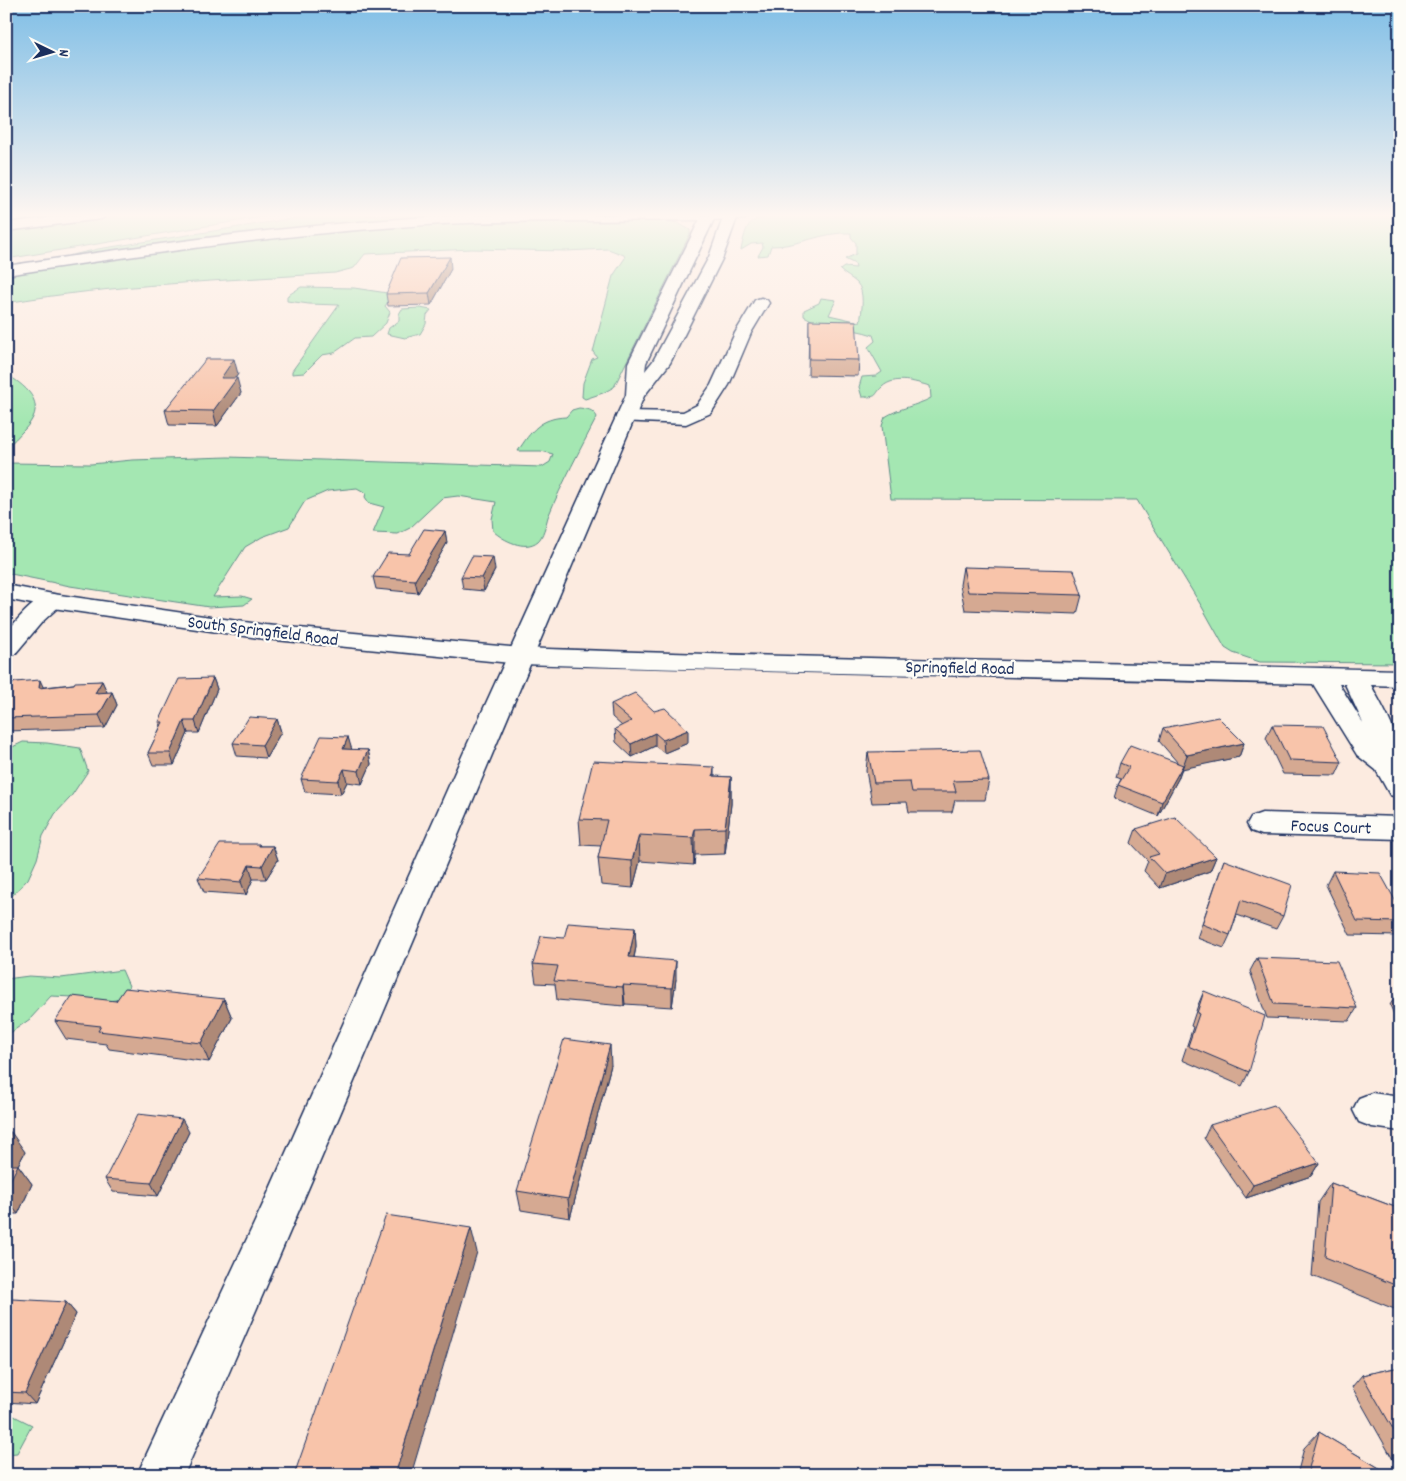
<svg xmlns="http://www.w3.org/2000/svg" width="1406" height="1481" viewBox="0 0 1406 1481" font-family="Dekko,sans-serif">
<style>
.green{fill:#a4e7b2;stroke:#608b88}
.lines{fill:none;stroke-linecap:round;stroke-linejoin:round}
.minor-casing{stroke:#1b2f5e;stroke-width:3}
.secondary-casing{stroke:#1b2f5e;stroke-width:3}
.primary-casing{stroke:#1b2f5e;stroke-width:3}
.motorway-casing{stroke:#1b2f5e;stroke-width:3}
.minor{fill:#fdfcf7;fill-rule:evenodd}
.secondary{fill:#fdfcf7;fill-rule:evenodd}
.primary{fill:#fdfcf7;fill-rule:evenodd}
.motorway{fill:#fdfcf7;fill-rule:evenodd}
.wall{fill:#d5a992;stroke:#1b2f5e}
.shaded-wall{fill:#ae8977;stroke:#1b2f5e}
.building{fill:#f8c4aa;stroke:#1b2f5e}
.labels{text-anchor:middle;stroke-width:4.5;stroke-linejoin:round;paint-order:stroke}
.street-label{font-size:18px;fill:#1b2f5e;stroke:#fdfcf7}
</style>
<rect width="100%" height="100%" fill="#fcebe0"/>
<filter id="ink" filterUnits="userSpaceOnUse"><feTurbulence type="fractalNoise" baseFrequency=".02" numOctaves="2"/><feDisplacementMap in="SourceGraphic" scale="10" xChannelSelector="R" yChannelSelector="G"/><feConvolveMatrix kernelMatrix="1 2 1 2 8 2 1 2 1" color-interpolation-filters="sRGB"/></filter>
<g filter="url(#ink)">
<path class="green" d="M123 215H274L6 259V230Z
M316 215H550L459 217 68 256 98 249Z
M783 215H1400V663L1260 662 1233 653 1225 648 1202 607 1137 500 891 499 882 426 885 417C899 408 916 406 931 398L930 386C915 382 895 375 882 387 873 396 879 397 862 397L859 387 862 377 876 376 882 372 868 347 875 341 873 335C850 327 825 329 804 316V310L819 303 821 298 836 300 829 315 860 322C862 311 865 291 857 283 852 278 845 275 840 270L844 267 856 268 855 264 845 259 856 254V243L851 237V233C823 231 798 247 771 246L768 255 758 256 763 247 762 243 751 244 741 250C748 216 750 220 783 215Z
M652 219 678 223 690 230V234L614 387 603 393 585 399 582 397 583 383 592 359 597 357 593 352 613 276 625 258 624 255 608 249 566 251 472 249 365 254 354 268 335 273C223 281 117 284 6 303V272L144 252 410 223Z
M301 287 354 288 394 294 385 306 390 312 386 323 371 337 355 338 334 353 322 355 304 373 292 374V371L339 305 309 304 287 301V296Z
M420 308 431 310 427 315 426 324 420 334 405 338 387 334 389 328 399 321V314L402 309Z
M6 374C31 389 48 406 23 431 18 436 13 443 6 446Z
M579 408C587 409 593 409 597 417 580 450 562 483 548 517 546 524 543 537 538 541 525 552 503 540 493 531L492 519 496 502 458 496 442 498 410 528 398 534 373 533 384 507 369 503 365 497 366 493 357 488 328 491 305 501 289 527 262 537 245 547 213 597 242 596 252 599 244 605 209 607 70 586 6 573V463L91 464 132 460 228 457 542 467 550 462 553 454 541 451H518C531 431 540 418 566 417L572 410Z
M23 742 47 743 80 748 88 771 70 798 55 814 43 836 37 859 28 879 6 902V750Z
M122 970 129 986 122 999 96 1003 74 997 51 996 30 1019 6 1036V979L29 976 61 978Z
M6 1412 32 1425 17 1453 6 1454Z"/>
<g class="lines">
<g class="minor-casing">
<path id="minor" d="M761 298 767 300 769 303 751 333 729 385 711 413 686 424 618 421 616 417 618 413 625 411 683 412 697 405 711 385 735 333 755 300Z
M53 594 61 596 65 601 42 622 15 654 6 656V633C19 618 33 599 53 594Z
M521 648C814 659 1107 662 1400 670V686L1371 685C1382 706 1395 727 1399 750 1402 765 1400 783 1400 798L1390 795 1376 770 1357 755 1313 684C1049 677 785 673 521 664L512 661 508 656 512 651ZM1339 684H1345L1363 723Z
M1262 813 1400 817V839L1262 835 1251 831 1247 824 1251 817Z
M1372 1093 1400 1097V1131L1372 1127 1359 1122 1353 1110 1359 1098Z"/>
</g>
<g class="secondary-casing">
<path id="secondary" d="M6 585 53 594 265 625 521 648 530 651 534 656 530 661 521 664 265 639 53 608 6 599Z"/>
</g>
<g class="primary-casing">
<path id="primary" d="M702 215H716L646 363 645 371 653 361 709 257 724 215H738L723 257 670 363 644 396C490 756 342 1117 184 1475H137L265 1200 467 745 626 395 628 363Z"/>
</g>
<g class="motorway-casing">
<path id="motorway" d="M70 215H108L101 219 6 231V223Z
M466 215H752L745 219C644 222 543 219 442 224 296 232 151 253 6 275V266C159 243 312 222 466 215Z"/>
</g>
<use href="#minor" class="minor"/>
<use href="#secondary" class="secondary"/>
<use href="#primary" class="primary"/>
<use href="#motorway" class="motorway"/>
</g>
<path class="wall" d="M451 269 431 305 388 306 386 294Z
M809 320 859 360 858 376 808 375Z
M238 374 235 378 241 393 217 426 169 425 165 410Z
M445 531 447 543 418 593 376 589 373 577Z
M963 567 1082 595 1077 614 965 610 960 585Z
M495 570 484 591 463 589 461 577Z
M213 678 217 689 199 733H188L174 765H153L148 753 161 726 159 722Z
M102 681 107 693 112 692 117 705 105 728 6 731V687H44Z
M611 704 688 743 664 753 655 746 632 757 616 742 615 729 622 726 612 717Z
M277 719 281 732 266 758 237 756 233 743Z
M1272 725 1342 762 1336 775 1283 774 1266 738Z
M1163 728 1244 743 1239 757 1182 768 1178 779 1158 816 1114 798 1118 785 1121 779 1116 777 1120 763H1178L1159 741Z
M348 737 351 750H368L371 764 362 784 347 782 341 794 305 792 301 779Z
M868 752 989 780 985 800H955L952 812H909L907 802 872 803 866 771Z
M714 767V776L731 777V804L725 854 695 855 694 865 640 861 633 888 601 885 598 858 601 846 581 845 579 819Z
M1136 829 1216 857 1210 871 1160 888 1144 871 1148 861 1131 843Z
M259 844 260 846H273L278 860 266 879H253L246 895 204 892 198 878Z
M1224 860 1283 916 1276 929 1237 915 1230 935 1224 948 1197 938 1219 874Z
M1333 871 1400 909V935L1399 936 1350 935 1326 885Z
M635 928 636 947 634 958 676 979 672 1007 625 1004 624 1006 557 1000 555 984 536 983 533 964 564 938Z
M1257 958 1357 1008 1349 1021 1267 1018 1250 971Z
M1204 991 1249 1072 1242 1086 1182 1060 1193 1027 1191 1026 1198 1005Z
M1398 992H1400V1029L1390 1005Z
M224 999 232 1018 209 1062 109 1049 106 1044 66 1039 55 1021 116 1001Z
M611 1065 570 1218 521 1210 517 1191Z
M1210 1125 1319 1163 1311 1176 1246 1198 1204 1138Z
M6 1132 25 1152 18 1165 32 1184 18 1214H6Z
M189 1132 158 1196 113 1192 105 1179Z
M1331 1183 1400 1209V1307L1397 1310 1312 1276 1318 1202Z
M66 1302 76 1314 35 1404 6 1402V1310Z
M1400 1367V1472L1352 1387 1362 1375Z
M1319 1432 1391 1475H1297L1304 1448Z"/>
<path class="shaded-wall" d="M450 257 451 269 431 305 429 293Z
M234 359 238 374 225 393 221 378Z
M237 378 241 393 217 426 213 411Z
M445 531 447 543 418 593 415 580Z
M493 557 495 570 484 591 482 578Z
M213 678 217 689 199 733 195 721Z
M40 680 46 693 39 688Z
M102 681 108 694 95 693Z
M112 692 117 705 105 728 99 715Z
M277 719 281 732 266 758 262 745Z
M184 721 188 733 174 765 170 753Z
M688 730V743L664 753 663 740Z
M655 733V746L632 757 631 744Z
M348 737 352 750 343 749Z
M1244 743 1239 757 1182 769 1187 755Z
M368 750 371 764 362 784 359 771Z
M1183 765 1178 779 1158 816 1162 802Z
M344 769 347 782 341 794 338 781Z
M731 777V804L725 854V828Z
M695 829V855L694 865 693 838Z
M639 835 640 861 633 888 632 861Z
M273 846 278 860 266 879 262 866Z
M1216 857 1210 871 1160 888 1165 874Z
M249 865 253 879 246 895 241 882Z
M635 928 636 947 630 976 629 957Z
M676 961V979L672 1007V988Z
M623 985 625 1004 624 1006 623 987Z
M224 999 232 1018 209 1062 201 1043Z
M610 1045 611 1065 570 1218 568 1199Z
M182 1119 189 1132 158 1196 151 1183Z
M11 1132 25 1152 18 1165 32 1184 18 1214 6 1199V1142Z
M1319 1163 1311 1176 1246 1198 1253 1185Z
M471 1228 477 1252 411 1475H395Z
M66 1302 76 1314 35 1404 25 1393Z"/>
<path class="building" d="M450 257 429 293 386 294 401 258Z
M809 320 856 321 859 360 809 359Z
M206 359H234L221 378H237L213 411 165 410Z
M424 529 445 531 415 580 373 577 388 553 409 554Z
M472 556 493 557 482 578 461 577Z
M963 567 1074 570 1082 595 968 592Z
M213 678 195 721H184L170 753H148L163 722H159L179 679Z
M40 680 39 688 74 684 75 682 102 681 95 693 112 692 99 715 6 718V687H10L15 682Z
M635 693 654 711 665 708 688 730 663 740 655 733 631 744 615 729 631 721 611 704Z
M249 717 277 719 262 745 233 743Z
M1218 717 1244 743 1187 755 1163 728Z
M1272 725 1323 726 1342 762 1289 760Z
M321 736 348 737 343 749 368 750 359 771 344 769 338 781 301 779Z
M1130 745 1183 765 1162 802 1118 785 1129 767 1120 763Z
M980 750 989 780 953 781 956 792H912L910 782 874 783 868 752Z
M593 761 714 767 713 776 731 777 725 828 695 829 693 838 639 835 632 861 598 858 607 820 579 819Z
M1175 817 1216 857 1165 874 1149 857 1159 854 1136 829Z
M220 844H259V846H273L262 866 249 865 241 882 198 878Z
M1224 860 1292 885 1283 916 1241 900 1230 935 1202 924Z
M1333 871 1380 873 1400 909V922L1357 921Z
M568 923 635 928 629 957 676 961 672 988 623 985V987L554 981 558 966 533 964 541 936 564 938Z
M1257 958 1337 961 1357 1008 1274 1004Z
M125 988 224 999 201 1043 98 1031 101 1026 55 1021 72 996 116 1001Z
M1204 991 1265 1016 1249 1072 1188 1046 1199 1014 1197 1013Z
M564 1039 610 1045 568 1199 517 1191Z
M1274 1105 1319 1163 1253 1185 1210 1125Z
M138 1114 182 1119 151 1183 105 1179Z
M6 1132H11L6 1142Z
M6 1165H18L6 1189Z
M1331 1183 1400 1209V1287L1325 1257Z
M386 1215 471 1228 395 1475H294Z
M12 1299 66 1302 25 1393 6 1392V1310Z
M1400 1367V1441L1362 1375Z
M1319 1432 1391 1475H1307Z"/>
</g>
<linearGradient id="sky" x2="0" y2="1"><stop stop-color="#7fbee6"/><stop offset="0.51" stop-color="#fef6f1"/><stop offset="1" stop-color="#fef6f1" stop-opacity="0"/></linearGradient>
<rect width="1406" height="422" fill="url(#sky)"/>
<g class="labels">
<g class="street-label">
<text transform="translate(263 630) rotate(7)" y="6">South Springfield Road</text>
<text transform="translate(960 667) rotate(1)" y="6">Springfield Road</text>
<text transform="translate(1331 826) rotate(2)" y="6">Focus Court</text>
</g>
</g>
<rect width="1406" height="1481" fill="none" stroke="#fdfcf7" stroke-width="25"/>
<rect x="12" y="12" width="1381" height="1456" fill="none" stroke="#1b2f5e" stroke-width="2" filter="url(#ink)"/>
<g transform="translate(52 52) rotate(95)" stroke="#fdfcf7" stroke-width="4" paint-order="stroke">
<path d="M0-4L9 19L0 12L-9 19Z" fill="#1b2f5e"/>
<text y="-8" font-size="14" font-weight="bold" text-anchor="middle" fill="#1b2f5e">N</text>
</g>
</svg>
